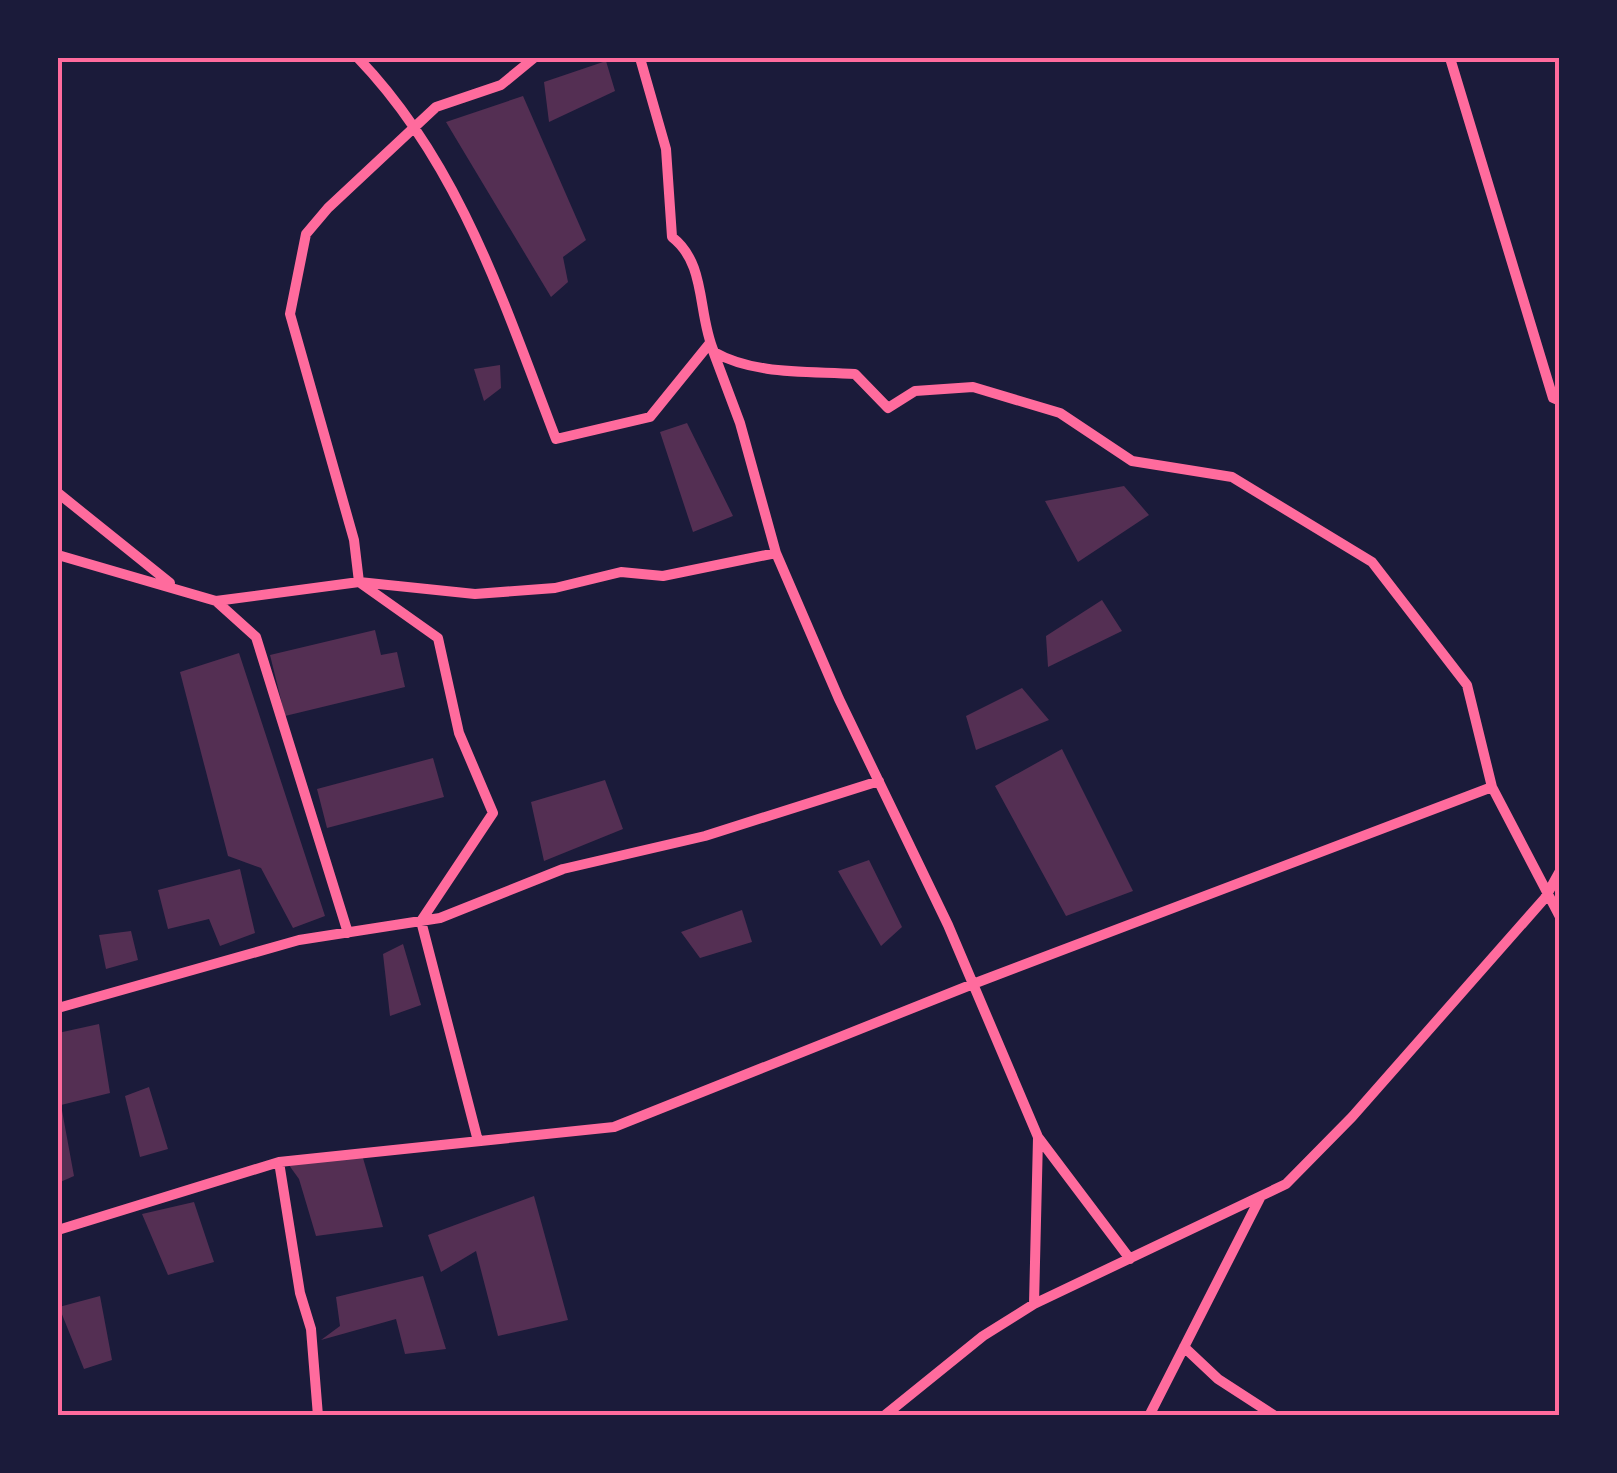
<svg xmlns="http://www.w3.org/2000/svg" width="1617" height="1473" viewBox="0 0 1617 1473" font-family="Arial,sans-serif">
<style>
.building{fill:#542f53}
.lines{fill:none;stroke-linecap:round;stroke-linejoin:round}
.minor{stroke:#ff6b9d;stroke-width:10}
.neatline{fill:none;stroke:#ff6b9d;stroke-width:4}
</style>
<rect width="100%" height="100%" fill="#1b1b3a"/>
<path class="building" d="M606 61 615 91 549 122 544 82Z
M523 96 586 240 563 257 568 282 551 297 446 122Z
M500 365 501 388 484 401 474 369Z
M687 423 733 516 693 532 660 432Z
M1124 486 1149 515 1078 562 1045 501Z
M1102 600 1122 631 1048 667 1046 636Z
M375 630 381 655 397 652 405 687 285 716 270 655Z
M239 653 325 916 293 928 261 868 228 856 180 672Z
M1022 688 1049 720 976 750 966 716Z
M1062 749 1133 891 1066 916 995 786Z
M433 758 444 797 327 828 317 789Z
M605 780 623 829 544 861 531 802Z
M869 860 902 927 881 946 838 871Z
M240 869 255 933 220 946 209 919 168 929 158 890Z
M742 910 752 942 700 958 681 932Z
M131 931 138 960 106 969 99 935Z
M403 944 421 1005 390 1016 383 954Z
M99 1024 110 1093 61 1105 74 1176 58 1183V1033Z
M149 1087 168 1149 140 1157 125 1096Z
M363 1158 383 1227 316 1236 299 1179 286 1161Z
M534 1196 568 1320 498 1336 476 1251 441 1272 428 1235Z
M194 1202 214 1262 168 1275 142 1214Z
M423 1276 446 1349 405 1354 396 1319 321 1340 340 1326 336 1297Z
M100 1296 112 1360 84 1369 59 1307Z"/>
<g class="lines">
<path class="minor" d="M358 58C460 164 504 304 556 439L650 417 710 343 740 423 776 553 839 699 948 925 1038 1137 1130 1259
M640 58 666 149 672 237C707 264 697 313 714 352 754 375 809 371 855 374L888 408 915 391 973 387 1060 413 1132 461 1232 477 1372 562 1467 685 1492 787 1560 917
M1450 58 1553 398 1560 401
M58 493 170 583
M58 555 216 601 256 637 348 933
M216 601 359 582 475 594 555 588 621 572 663 576 776 553
M58 1008 299 940 440 918 563 869 705 836 879 781
M478 1141 421 921 493 813 459 733 438 638 359 582 354 540 290 314 306 234 328 208 436 107 501 85 534 58
M279 1162 300 1293 311 1329 318 1416
M58 1230 279 1162 614 1127 973 984 1492 787
M1034 1304 1038 1138
M1184 1347 1218 1379 1275 1416
M884 1416 983 1336 1034 1304 1286 1184 1352 1117 1545 898 1560 871
M1149 1416 1260 1198"/>
</g>
<rect width="1617" height="1473" fill="none" stroke="#1b1b3a" stroke-width="120"/>
<rect x="60" y="60" width="1497" height="1353" class="neatline"/>
</svg>
